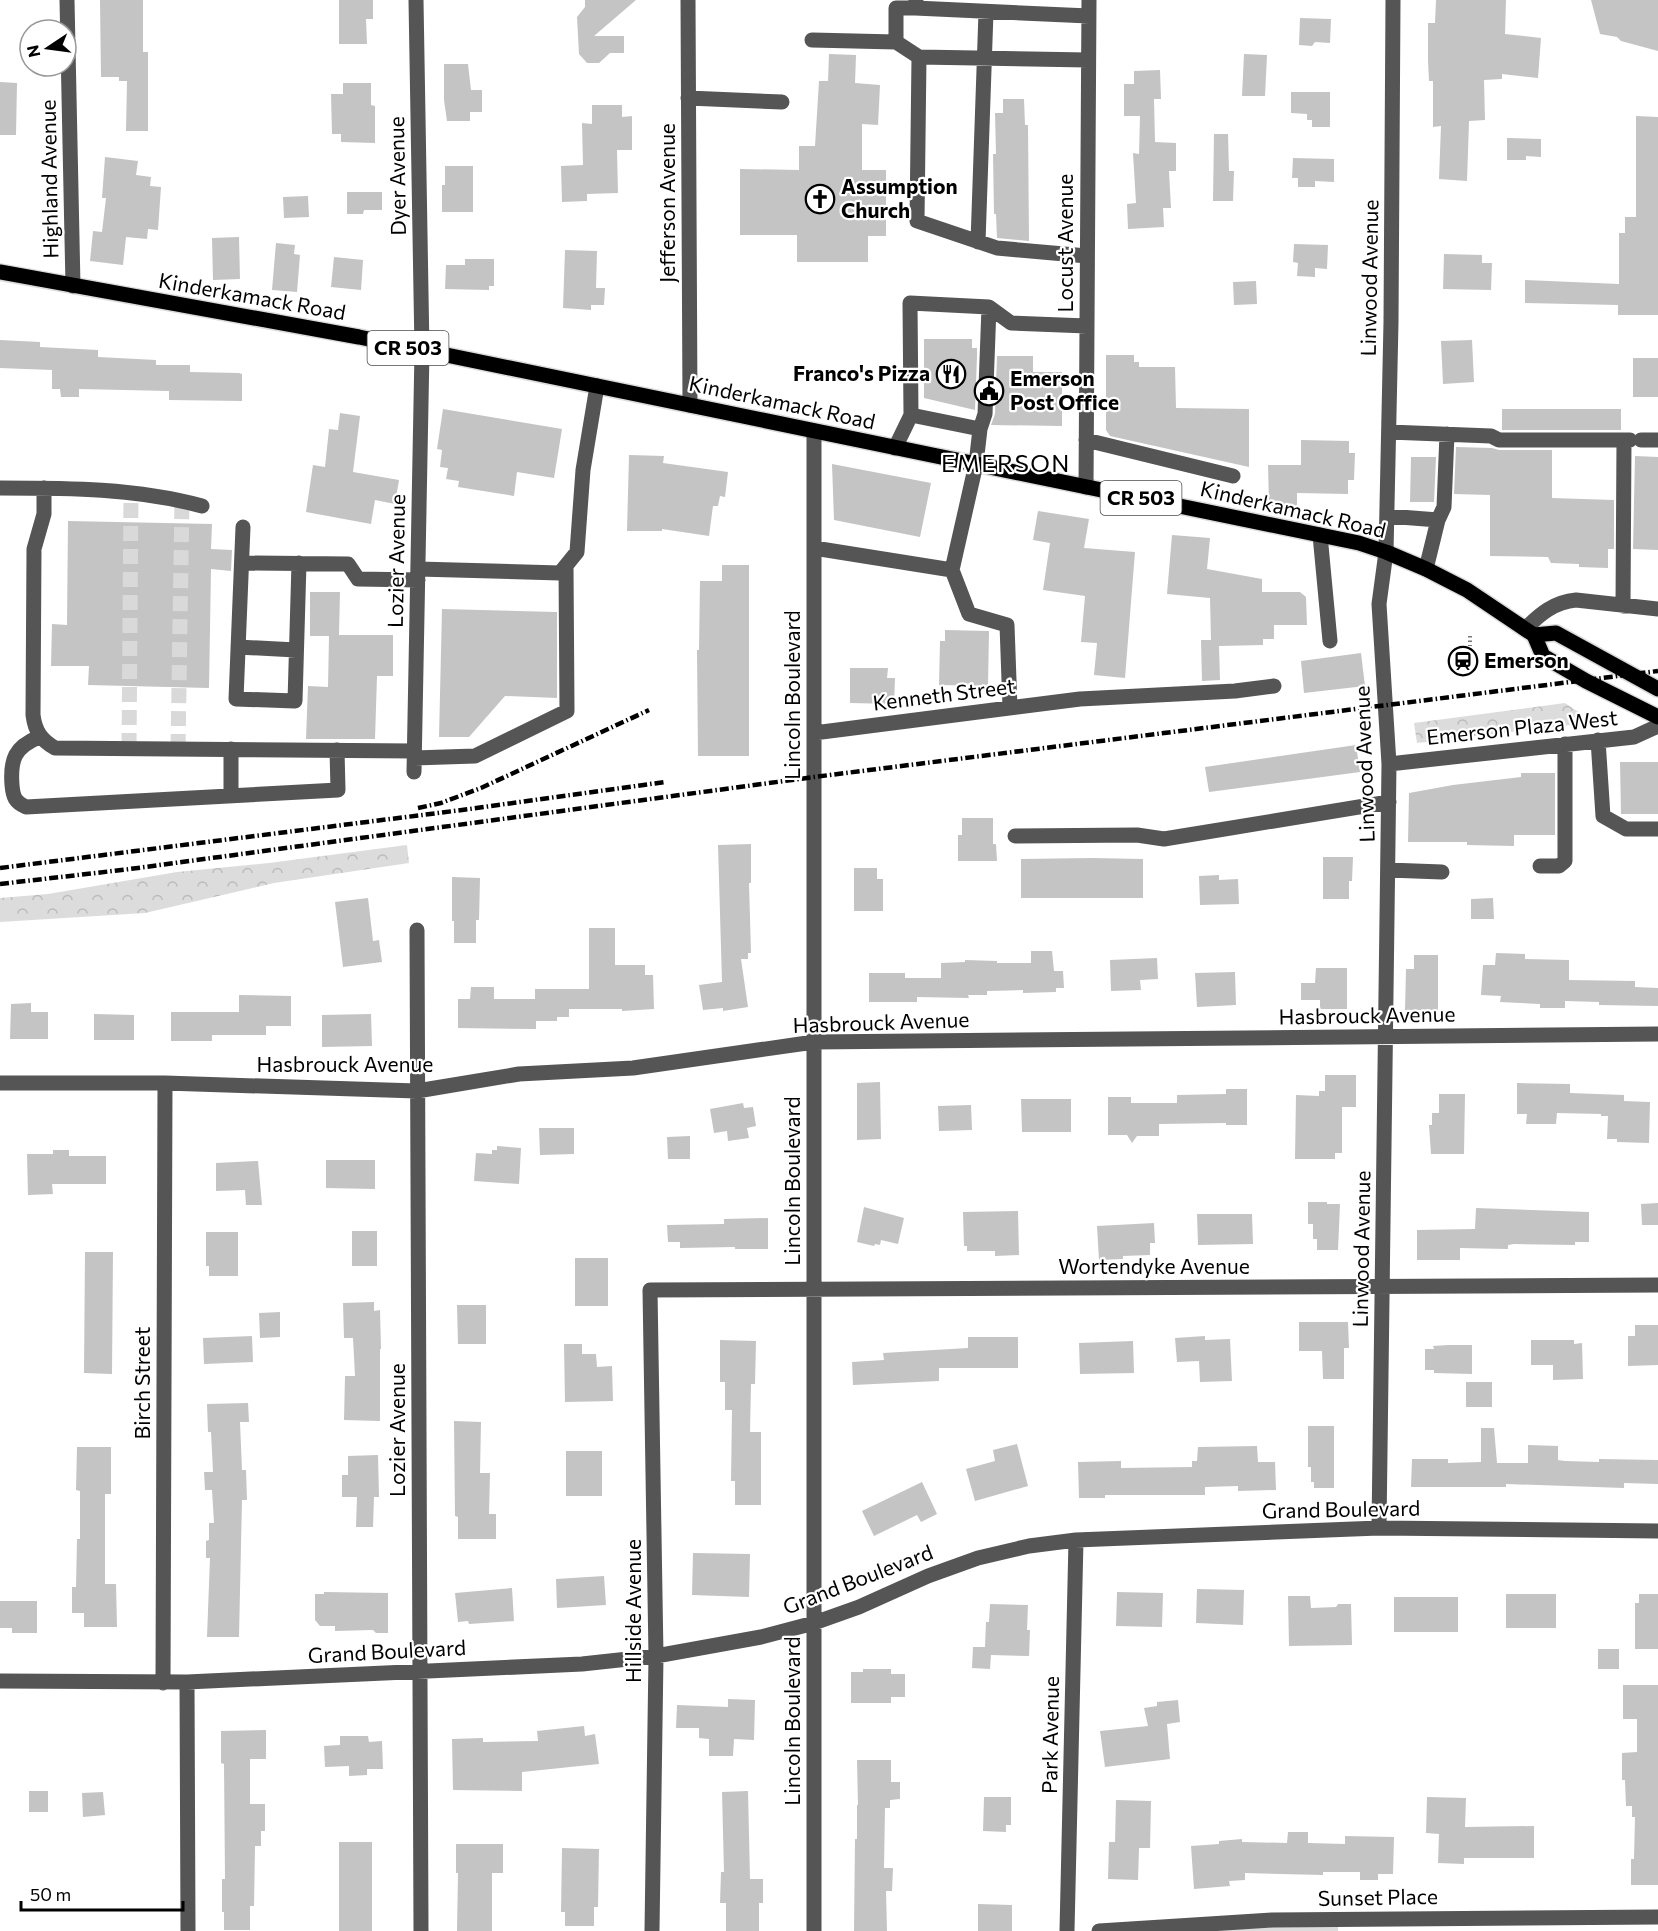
<svg xmlns="http://www.w3.org/2000/svg" width="1658" height="1931" viewBox="0 0 1658 1931" font-family="Commissioner,sans-serif">
<style>
.forest{fill:url(#forest-crowns)}
.building{fill:#c4c4c4}
.lines{fill:none;stroke-linecap:round;stroke-linejoin:round}
.minor-tunnel{stroke:#d9d9d9;stroke-width:15;stroke-dasharray:15 8;stroke-linecap:butt}
.major-casing{stroke:#dbdbdb;stroke-width:18}
.path{stroke:#777;stroke-width:4;stroke-dasharray:1.5 3;stroke-linecap:butt}
.minor{stroke:#555;stroke-width:15}
.major{stroke:#000;stroke-width:15}
.rail{stroke:#000;stroke-width:4.5;stroke-dasharray:9 3 1.5 3;stroke-linecap:butt}
.labels{text-anchor:middle;stroke-width:4.5;stroke-linejoin:round;paint-order:stroke}
.shield{fill:#fff;stroke:#4c4c4c;stroke-width:1.5}
.shield-label{font-size:20px;font-weight:bold;fill:#000}
.street-label{font-size:21px;fill:#000;stroke:#fff}
.poi-label{font-size:21px;font-weight:bold;fill:#000;stroke:#fff;text-anchor:start}
.quarter-label{font-size:24px;letter-spacing:1.5px;fill:#000;stroke:#fff}
</style>
<defs>
<pattern id="forest-crowns" width="20" height="18" patternUnits="userSpaceOnUse" patternTransform="scale(1.5)"><rect width="20" height="18" fill="#dcdcdc"/><path d="M2 6a3 3 0 1 1 6 0M12 15a3 3 0 1 1 6 0" fill="none" stroke="#bbb"/></pattern>
</defs>
<rect width="100%" height="100%" fill="#fff"/>
<path class="forest" d="M1565 703 1580 713 1579 724 1417 743 1414 723Z
M407 845 409 863 274 883 145 913 0 922V898L48 894 177 872 269 863Z
M1338 1919V1931H1198Z"/>
<path class="building" d="M100 0H143V52H148V131H126L127 81H119V77H101Z
M339 0H373V19H366L367 44H339Z
M585 0H636L594 36H624V53H610L599 63H587L579 54 577 17 585 7Z
M1436 0H1506L1505 34 1541 38 1538 78 1502 74V79L1484 80 1485 120 1469 121 1467 181 1439 179 1441 126 1433 127V81H1429L1428 60V23H1435Z
M1591 0H1658V51L1621 41 1617 37 1600 34Z
M1300 18 1331 19 1330 43 1315 42 1312 46 1299 45Z
M829 54 856 55 855 83 880 85 878 125 862 124V170H886V236H868V262H797V235H740V169L799 170V146H815L819 81H828Z
M1244 54 1267 55 1265 96H1242Z
M444 64H468L471 90H482V112H470V121H447L444 100Z
M1160 70 1161 99H1154L1155 142 1176 143V171H1169L1171 208H1163L1164 227 1128 229 1127 204 1136 203 1133 153 1139 154 1140 116H1124V84H1134V71Z
M0 82 17 83 16 135H0Z
M343 83H371V105L375 106V143L341 142V134H332L331 94H343Z
M1291 92H1330V127H1312V120H1307V114L1291 113Z
M1003 99H1024L1025 125H1028L1029 241 997 238 996 214H994L993 154H996L995 113H1003Z
M592 105H622V117L632 116V150H617L618 193 587 194V201L562 202 561 166 583 165 582 123 592 124Z
M1636 116 1658 117V315H1618V305L1525 303V280L1619 284V233H1625V217H1636Z
M1214 134H1228L1229 171H1234L1233 201H1213Z
M1507 138 1541 139V157L1526 156V160H1507Z
M105 157 138 161 136 175 151 177 150 186 161 187 158 230 148 229 147 239 126 237 123 265 90 261 93 231 102 232 106 198H102Z
M1293 158 1334 159V182L1315 181V187H1298V178H1292Z
M445 166H473V212H442V185H445Z
M347 192H382V210H364L363 214H347Z
M308 196 309 217 284 218 283 197Z
M239 237 240 279 213 280 212 238Z
M276 243 295 245 294 254 300 255 297 292 272 290Z
M1294 244 1328 245 1327 269 1315 268V277L1297 276 1298 263 1293 262Z
M565 250 597 251 596 288H605L604 305H591V310L563 308Z
M1444 254 1482 255V263H1492L1491 290 1443 289Z
M334 257 363 260 361 290 331 287Z
M465 259H494V286H489V290L445 289 446 265H465Z
M1256 281 1257 304 1234 305 1233 282Z
M924 339H972V348H977V356L975 410 924 398Z
M0 340 40 342V347L98 350V357L156 360V365H190V372L239 373 242 374V401L169 400V391L79 389V397H61L60 389H52V370L0 368Z
M1472 340 1474 382 1443 384 1441 341Z
M1106 355H1134V362H1139V367H1175L1176 408 1249 409V467L1110 436 1106 430Z
M997 356H1033V372H1062V426L991 425 995 414Z
M1633 358H1658V397H1633Z
M443 409 562 429 554 478 517 472 514 496 458 487 459 481 446 479 448 468 440 467 442 450 437 449Z
M1502 409H1621V430H1502Z
M340 413 360 416 353 472 399 480 395 504 375 500 371 524 306 512 313 465 325 467 329 429 338 430Z
M1301 440 1349 441V453H1355L1354 480H1348V494L1297 493V513L1269 505 1268 465H1301Z
M1456 447 1492 448 1499 450H1552V498L1614 500V549H1608V568L1579 567V564L1551 563 1548 557 1490 556V495L1454 494Z
M629 455 664 456 663 463 728 472 725 497 720 496 718 506H713L709 536 662 529V531H627Z
M1635 456 1658 457V550L1633 549Z
M1411 457H1436L1434 502H1410Z
M832 464 931 483 920 537 834 520Z
M1038 511 1089 519 1084 548 1135 552 1125 678 1094 675 1097 643 1081 642 1085 596 1043 590 1050 543 1033 540Z
M68 521 212 524 211 549 232 550 231 571 211 569 209 688 88 685 89 666H51L52 624 67 625Z
M1172 535 1210 538 1207 569 1262 579V592H1300L1306 597 1307 625H1274V639H1263V645L1219 646 1220 680 1202 681 1201 640H1211L1210 598 1167 594Z
M722 565H749V756H698L697 650H699L700 581H722Z
M310 592H340L339 635H393V676H377L375 739H306L308 686 328 687 329 636H310Z
M442 609 557 612V698L505 696 469 737H439Z
M945 630 989 631 988 686 939 685 940 641H945Z
M1361 653 1365 686 1304 693 1301 661Z
M850 668H888L887 678H895L894 704 850 703Z
M1356 745 1360 772 1209 792 1205 767Z
M1620 762H1658V814H1621Z
M1521 773H1555V835H1514V846L1467 845V842H1408L1409 793 1453 785 1521 777Z
M962 818H993V844H996L997 861H958V835H962Z
M751 844V883H749L751 953H748V959H741L748 1007 723 1011V1008L703 1010 699 985 722 982 718 845Z
M1323 857H1353L1352 881H1349V899H1323Z
M1092 858 1143 859V898H1021V859Z
M854 868H877V879H883V911H854Z
M1219 875V880L1238 879 1239 904 1200 905 1199 876Z
M452 877 480 878 479 920H476V943H454V921H452Z
M368 898 373 941 379 940 382 962 343 967 335 902Z
M1493 898 1494 919H1471V899Z
M589 928H615V965H645V975H653L654 1009 622 1011V1009H569V1017H557V1021H536V1029L458 1028V999H470L471 987H494V999H535V989H589Z
M1031 951H1052L1054 971H1063L1064 988H1056V992L1023 993V990L987 991V995H968L969 998 917 997V1002H869V973H905V978H941V963L965 962V960L997 961V963H1031Z
M1496 953 1525 954V959L1569 960V980L1635 981V987L1658 988V1006L1599 1005V1002L1565 1001V1008H1540V1004L1500 1002 1501 996 1481 995 1483 965H1495Z
M1414 955H1438V1010H1405L1406 969H1414Z
M1157 958 1158 979 1140 980 1141 990 1111 991 1110 960Z
M1316 968H1347V1009H1320V1000H1301V983H1315Z
M1235 972 1236 1005 1197 1007 1195 973Z
M239 995 291 996V1026H266V1035H212V1041H171V1012H239Z
M31 1003V1012H48V1039H10L11 1004Z
M94 1014 134 1015V1040H94Z
M371 1014 372 1046 322 1047V1015Z
M1325 1075H1356V1107H1342V1153H1335V1159H1295L1296 1095 1319 1096V1091H1325Z
M880 1082 881 1139 857 1140V1083Z
M1517 1083 1570 1084V1093L1624 1095V1101L1650 1102 1649 1143 1617 1142V1139H1607L1608 1116H1601V1114L1557 1113 1556 1124H1526L1527 1114H1517Z
M1226 1089H1247V1125H1226V1123L1159 1124V1136H1137L1132 1143 1127 1135H1108V1097H1131V1103H1177V1095L1226 1094Z
M1439 1094H1465L1464 1154H1431L1429 1125H1432V1113H1439Z
M1021 1099H1071V1132H1022Z
M743 1103 744 1108 753 1107 756 1126 747 1128 749 1138 728 1141 727 1131 714 1133 710 1109Z
M971 1105 972 1130 939 1131 938 1106Z
M539 1128H574V1154L540 1155Z
M690 1136V1159H668L667 1137Z
M497 1146 521 1148 519 1184 474 1181 476 1153 492 1154V1150H497Z
M53 1150H69V1156H106V1184H52L53 1194 28 1195 27 1154H53Z
M326 1160H375V1189L326 1188Z
M258 1161 262 1205H246L245 1190 216 1191V1163Z
M1308 1202H1327V1204H1340L1338 1250H1317V1239H1313V1224H1308Z
M1658 1203V1225H1642L1641 1204Z
M864 1207 904 1218 898 1244 881 1240 880 1245 875 1244 874 1246 857 1242Z
M1476 1208 1589 1212V1242H1575V1245L1514 1244 1508 1245V1249L1460 1248V1260H1417V1230L1475 1229Z
M1018 1211 1019 1255 995 1256V1251H967V1246H964L963 1212Z
M1197 1214H1252L1253 1244 1198 1245Z
M768 1218V1249H735V1247L680 1248V1242H668L667 1225 724 1224V1219Z
M1154 1223 1155 1243H1150V1255L1123 1256V1259L1099 1260 1097 1226Z
M352 1231H377V1266H352Z
M206 1232H238V1276H209V1266H206Z
M85 1252H113L112 1374 84 1373Z
M575 1258H608V1306H575Z
M374 1302V1311L380 1310 381 1349H380V1421L344 1420 345 1376H355L353 1338H344L343 1303Z
M457 1305H486V1344H458Z
M280 1312V1337L260 1338 259 1313Z
M1299 1322H1348L1349 1348H1344V1379H1323L1322 1351H1299Z
M1635 1325H1658V1365L1628 1366V1336H1635Z
M252 1336 253 1362 204 1364 203 1338Z
M1205 1336V1340L1230 1339 1232 1381 1200 1382 1199 1361 1177 1362 1175 1338Z
M968 1337H1018V1368H939V1381L853 1385 852 1362 884 1360 883 1353 968 1348Z
M720 1340 756 1341 755 1384H751L750 1432H761V1505H735V1481H731L732 1410H725V1382H720Z
M1531 1340H1574V1344L1582 1343 1583 1379 1553 1380V1365H1531Z
M1133 1341 1134 1373 1080 1374 1079 1343Z
M564 1344H582V1354H596L597 1367 612 1366 613 1401 565 1402Z
M1448 1345H1472V1374L1434 1373V1370H1425V1349H1434L1433 1346Z
M1466 1382H1492V1407H1466Z
M248 1403 249 1422H240L242 1470H246L247 1500H242L239 1637H207L210 1558H206V1541L209 1540V1523H214L212 1490H205L204 1472H213L211 1432H208L207 1404Z
M454 1421 481 1422 480 1473H490L489 1514H496V1539H458V1517L455 1516Z
M1308 1426H1334V1488H1314V1482H1311V1467H1308Z
M1481 1428H1494L1497 1463H1528V1445L1558 1446V1460L1565 1461 1599 1462V1459L1658 1460V1484L1624 1483V1488L1506 1484V1487H1411L1412 1459H1448V1463L1481 1462Z
M1017 1444 1028 1486 975 1501 966 1469 995 1461 993 1450Z
M1257 1446 1258 1462H1275L1276 1490 1238 1491V1486L1205 1487V1495H1105V1498H1079L1078 1462 1121 1461V1468L1192 1467V1461H1197L1198 1447Z
M77 1447H111V1494H105V1584H116L117 1627H84V1613H72V1587H76L77 1539H80V1491L76 1490Z
M566 1451H602V1496H566Z
M378 1455 379 1497H374L373 1527H356L357 1497H342V1475H348V1456Z
M922 1482 937 1514 921 1522 917 1515 874 1536 862 1511Z
M693 1553 750 1554 749 1597 692 1595Z
M604 1576 606 1605 557 1608 556 1579Z
M512 1588 514 1621 469 1624 468 1621 458 1622 455 1593Z
M1197 1589 1244 1590 1243 1625 1196 1623Z
M324 1592 388 1593V1633H376L373 1630 335 1631V1626H320L315 1620V1594H324Z
M1117 1592 1163 1593 1162 1627 1116 1626Z
M1506 1594H1556V1628H1506Z
M1639 1594H1658V1649H1635V1603H1639Z
M1288 1596H1310L1311 1608 1336 1607 1338 1604H1351L1352 1645 1289 1646Z
M1394 1597H1458V1632H1394Z
M0 1601H37V1633H12V1628H0Z
M990 1604 1028 1605 1027 1630H1030L1029 1656 991 1655 990 1669 972 1668 973 1647H985L986 1622H989Z
M1598 1649H1619V1669H1598Z
M863 1669H891V1674H905V1697H891V1703H851V1672H863Z
M1623 1685H1658V1885H1631V1859H1634L1635 1817H1632V1806H1626L1625 1780H1622V1753L1637 1752V1719H1623Z
M728 1699 755 1700 754 1740 734 1739 733 1756H709V1739L699 1738V1728H676L677 1705 728 1707Z
M1178 1700 1180 1722 1167 1724 1170 1759 1105 1767 1100 1731 1148 1726 1144 1708 1157 1706V1702Z
M584 1726 585 1736 595 1734 599 1764 522 1772V1791L453 1790 452 1739 483 1738V1742L538 1741 537 1731Z
M266 1730V1759H250V1804H265V1831H261V1846H255L254 1906H250V1930H224V1912H222V1879H225L224 1764 221 1763V1731Z
M340 1736H368L369 1742 382 1741 383 1769H367V1775L349 1776V1766L325 1767 324 1746 340 1745Z
M857 1760H891V1782H900V1799L890 1800V1808H885L884 1868H893L892 1891H886L887 1931H854L855 1839H857V1805H858Z
M29 1791H48V1812H29Z
M748 1791 750 1879H763V1903H759V1931H726V1903H720L721 1872H724L722 1792Z
M103 1792 105 1815 83 1817 82 1793Z
M984 1797H1011V1825H1006V1832L983 1831Z
M1427 1797 1466 1798 1465 1827 1534 1826V1858H1464V1864L1438 1863 1439 1834 1426 1833Z
M1116 1800 1151 1801 1150 1848H1139L1138 1880 1108 1879 1109 1842H1115Z
M1288 1832H1308V1843L1345 1844V1836L1394 1837 1393 1874H1378V1880H1360V1872H1323V1875L1245 1873V1880L1229 1881 1230 1886 1194 1889 1191 1846 1219 1844V1841L1242 1839V1842L1287 1843Z
M339 1842H372V1931H339Z
M456 1844H503V1873H492V1931H457L458 1873H456Z
M562 1848 599 1849 598 1907H594V1926H565V1912H561Z
M978 1904 1012 1905V1931H978Z"/>
<g class="lines">
<path class="minor-tunnel" d="M129 748 131 493
M178 749 182 500"/>
<g class="major-casing">
<path id="major" d="M0 272 359 337 1359 543 1386 552 1426 569 1467 590 1534 635 1543 656 1586 681 1658 717
M1534 635 1556 633 1658 689"/>
</g>
<path class="path" d="M1470 636V646"/>
<path class="minor" d="M67 0 73 286
M688 0 690 405
M916 0 915 8 1089 16
M812 40 896 42V8H915
M896 42 919 57 1088 60
M919 57 917 221 997 248 1087 256
M688 98 782 102
M978 242 986 12
M911 415 910 303 989 307 1011 323 1087 326
M980 429 985 414 989 307
M1389 432 1491 436 1499 440H1630
M1086 440 1233 476
M1641 440H1658
M1086 487 1089 0
M0 488C68 488 136 488 202 506
M44 488V514L34 549 33 715C35 731 41 740 55 748L414 751
M1387 516 1438 520 1426 569
M1438 520 1444 507 1447 434
M243 527 236 699 295 701 299 563
M1320 535 1330 641
M814 548 952 570 976 464 980 429 911 415 895 448
M242 563 348 564 358 579 418 580
M418 569 560 573 577 552 583 470 597 386
M952 570 969 614 1007 625 1010 708
M1623 606 1624 440
M1525 629C1540 614 1554 602 1576 600L1658 609
M238 647 296 650
M814 733 1080 699 1235 691 1274 686
M39 737C15 747 10 759 12 785 13 797 15 802 26 807L338 790 337 750
M1598 740 1603 816 1626 829H1658
M231 749V796
M414 758 475 756 567 711 566 566
M1389 764 1634 737 1658 726
M414 772 422 351 416 0
M1015 836 1137 835 1164 839 1389 802
M1540 866H1559L1565 861V744
M1388 870 1442 872
M417 930 421 1931
M0 1083H165L417 1091 519 1074 633 1068 814 1042 1658 1034
M1379 1528 1389 764 1379 604 1386 552 1391 322 1393 0
M0 1681 187 1682 582 1664 656 1656 761 1637 814 1623 859 1607 928 1576 978 1558 1029 1546 1076 1540 1379 1528 1658 1531
M187 1682 188 1931
M163 1683 165 1083
M652 1931 656 1656 650 1290 1658 1285
M814 1931V431
M1067 1931 1076 1540
M1099 1931 1272 1920 1658 1917"/>
<use href="#major" class="major"/>
<path class="rail" d="M418 808 441 803 481 788 649 710
M0 868 462 810 665 782
M0 884 130 869 814 777 1658 671"/>
</g>
<defs>
<g id="church-ring" transform="scale(1.5)"><circle r="9.5" fill="#fff" stroke="#000" stroke-width="1.5"/><path d="M-1.2-6h2.4v3.5h3.3v2.4h-3.3V6h-2.4V-.1h-3.3v-2.4h3.3Z" fill="#000"/></g>
<g id="restaurant-ring" transform="scale(1.5)"><circle r="9.5" fill="#fff" stroke="#000" stroke-width="1.5"/><path d="M-5-6h1v4h1v-4h1v4h1v-4h1v5L-1.5 .5V6h-2V.5L-5-1ZM5-6V6H3V1.5H1.5Q1.5-4 5-6Z" fill="#000"/></g>
<g id="civic-ring" transform="scale(1.5)"><circle r="9.5" fill="#fff" stroke="#000" stroke-width="1.5"/><path d="M-.6-6.5H3V-4.5H.6V-3L4-1V1h2V6H-6V1h2V-1L-.6-3ZM-1.2 2.5V6h2.4V2.5Z" fill="#000"/></g>
<g id="station-ring" transform="scale(1.5)"><circle r="9.5" fill="#fff" stroke="#000" stroke-width="1.5"/><path d="M-3-6H3Q5-6 5-4V2Q5 4 3 4L4.5 6H3L1.5 4h-3L-3 6H-4.5L-3 4Q-5 4-5 2V-4Q-5-6-3-6ZM-3.5-4v3h7v-3ZM-3.5 1v1.5H-2V1ZM2 1v1.5H3.5V1Z" fill="#000"/></g>
</defs>
<g fill-rule="evenodd">
<use href="#church-ring" x="820" y="199"/>
<use href="#restaurant-ring" x="951" y="374"/>
<use href="#civic-ring" x="989" y="391"/>
<use href="#station-ring" x="1463" y="661"/>
</g>
<g class="labels">
<g class="shield">
<rect x="367.5" y="331" width="81" height="34" rx="4.5"/>
<rect x="1100.5" y="481" width="81" height="34" rx="4.5"/>
</g>
<g class="shield-label">
<text x="408" y="355">CR 503</text>
<text x="1141" y="505">CR 503</text>
</g>
<g class="street-label">
<text transform="translate(398 176) rotate(-91)" y="7">Dyer Avenue</text>
<text transform="translate(50 179) rotate(-91)" y="7">Highland Avenue</text>
<text transform="translate(668 203) rotate(-90)" y="7">Jefferson Avenue</text>
<text transform="translate(1066 243) rotate(-90)" y="7">Locust Avenue</text>
<text transform="translate(1370 278) rotate(-89)" y="7">Linwood Avenue</text>
<text transform="translate(252 297) rotate(10)" y="7">Kinderkamack Road</text>
<text transform="translate(782 403) rotate(12)" y="7">Kinderkamack Road</text>
<text transform="translate(1293 510) rotate(13)" y="7">Kinderkamack Road</text>
<text transform="translate(397 561) rotate(-89)" y="7">Lozier Avenue</text>
<text transform="translate(793 695) rotate(-90)" y="7">Lincoln Boulevard</text>
<text transform="translate(944 695) rotate(-7)" y="7">Kenneth Street</text>
<text transform="translate(1522 728) rotate(-6)" y="7">Emerson Plaza West</text>
<text transform="translate(1365 764) rotate(-92)" y="7">Linwood Avenue</text>
<text transform="translate(1367 1016) rotate(-1)" y="7">Hasbrouck Avenue</text>
<text transform="translate(881 1023) rotate(-2)" y="7">Hasbrouck Avenue</text>
<text x="345" y="1072">Hasbrouck Avenue</text>
<text transform="translate(793 1181) rotate(-90)" y="7">Lincoln Boulevard</text>
<text transform="translate(1362 1249) rotate(-89)" y="7">Linwood Avenue</text>
<text x="1154" y="1274">Wortendyke Avenue</text>
<text transform="translate(143 1383) rotate(-90)" y="7">Birch Street</text>
<text transform="translate(398 1430) rotate(-90)" y="7">Lozier Avenue</text>
<text transform="translate(1341 1510) rotate(-1)" y="7">Grand Boulevard</text>
<text transform="translate(858 1580) rotate(-21)" y="7">Grand Boulevard</text>
<text transform="translate(634 1611) rotate(-90)" y="7">Hillside Avenue</text>
<text transform="translate(387 1652) rotate(-3)" y="7">Grand Boulevard</text>
<text transform="translate(793 1721) rotate(-90)" y="7">Lincoln Boulevard</text>
<text transform="translate(1051 1735) rotate(-89)" y="7">Park Avenue</text>
<text transform="translate(1378 1898) rotate(-1)" y="7">Sunset Place</text>
</g>
<g class="poi-label">
<text x="841" y="194">Assumption<tspan x="841" dy="24">Church</tspan></text>
<text x="930" y="381" text-anchor="end">Franco's Pizza</text>
<text x="1010" y="386">Emerson<tspan x="1010" dy="24">Post Office</tspan></text>
<text x="1484" y="668">Emerson</text>
</g>
<g class="quarter-label">
<text x="1006" y="472">EMERSON</text>
</g>
</g>
<g transform="translate(48 48) rotate(257)"><circle r="28" fill="#ffffff" stroke="#999999" stroke-width="1.5"/>
<path d="M0-4.5L10 22L0 15L-10 22Z" fill="#000000"/>
<text y="-9" font-size="16" font-weight="bold" text-anchor="middle" fill="#000000">N</text>
</g>
<path d="M21 1901v9h162v-9" fill="none" stroke="#000000" stroke-width="3"/>
<text x="30" y="1901" font-size="18" fill="#000000" stroke="#ffffff" stroke-width="4.5" paint-order="stroke">50 m</text>
</svg>
